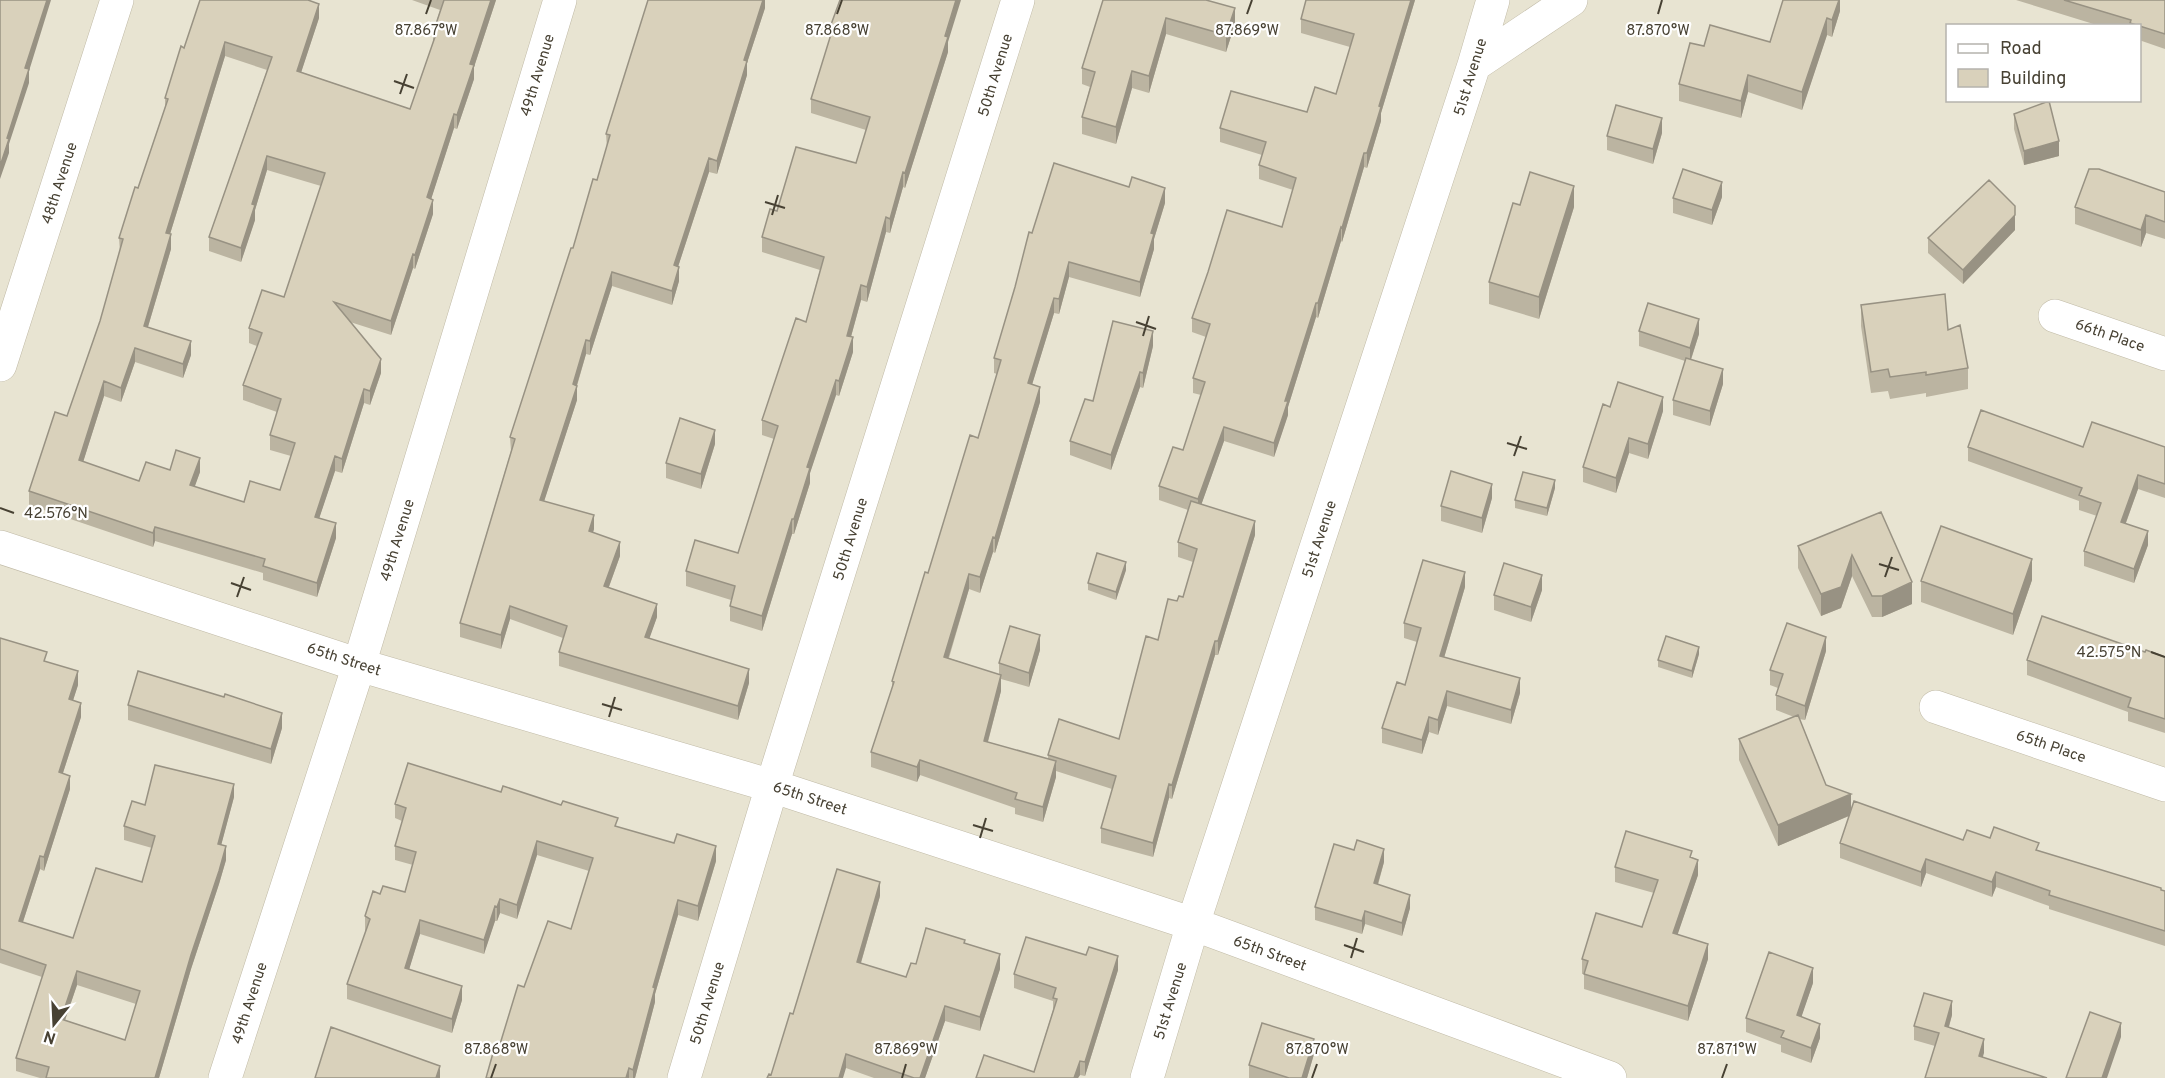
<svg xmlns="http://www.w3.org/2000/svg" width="2165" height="1078" viewBox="0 0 2165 1078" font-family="Overpass,sans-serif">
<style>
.residential{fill:#e8e4d2;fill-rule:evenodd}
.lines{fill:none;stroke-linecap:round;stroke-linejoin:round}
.minor-casing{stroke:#c0baa6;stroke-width:34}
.minor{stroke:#fff;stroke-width:33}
.wall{fill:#bbb4a1;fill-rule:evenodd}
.shaded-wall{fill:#989283}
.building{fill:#d9d1bb;stroke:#989283;stroke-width:1.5;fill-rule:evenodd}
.ticks{fill:none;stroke:#474133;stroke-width:2}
.labels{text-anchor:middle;stroke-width:4.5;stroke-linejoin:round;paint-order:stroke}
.street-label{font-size:15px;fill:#474133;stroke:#fff}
.ticks-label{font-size:15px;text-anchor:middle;fill:#474133;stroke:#fff;stroke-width:4.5;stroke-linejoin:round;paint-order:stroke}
</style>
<rect width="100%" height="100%" fill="#f4f1e4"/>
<path class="residential" d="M0 0H2165V1078H0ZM1948 26H2140V100H1948Z"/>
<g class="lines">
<g class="minor-casing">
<path id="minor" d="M1474 65 1571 0
M2055 316 2165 354
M0 365 117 0
M0 547 359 665 772 786 1193 924 1610 1078
M1936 707 2165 785
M225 1078 359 665 560 0
M684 1078 772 786 1018 0
M1147 1078 1193 924 1474 65 1493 0"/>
</g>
<use href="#minor" class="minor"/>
</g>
<path class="wall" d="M412 0H496L474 67V79L457 129 454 128 431 199 433 214 415 269 413 268 391 335 350 322 381 373 370 405 364 403 342 473 335 471 319 518 336 538 317 597 263 580V573L155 541 153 547 29 505V491L67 416 100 321 120 252 119 238 138 188 165 107V98L184 48 319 18 301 72 410 109 433 43V33L440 10ZM225 56 267 70 209 237V251L241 262 255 220V210L267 170 321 186 284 297 249 328V343L257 346 243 385V400L277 412 270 435V450L291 456 280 490 244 502 194 487 200 472 170 470 139 481 83 462 104 396 121 402 135 362 183 378 191 355 148 327 171 249 170 234Z
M765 0V8L747 63V75L717 174 709 172 678 267 679 281 672 305 612 286 590 355 586 354 577 386V400L544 501 594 529 593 532 620 556 609 587 657 617 649 638 749 683 738 720 559 666V652L563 638 510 619 501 649 460 637V623L511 451 510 437 573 248 597 180 607 148 606 134Z
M1103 0 1235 24 1226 52 1166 34 1149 93 1132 88 1116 144 1082 134V117L1090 87 1082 84V68Z
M1306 0H1415L1381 113V121L1367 168 1364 167 1342 242 1341 241 1318 318 1316 317 1288 407V415L1274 457 1224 441 1201 505 1255 535 1218 655H1215L1212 665 1172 799 1169 798 1153 857 1101 843V828L1112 789 1056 771V777L1043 822 1015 814V808L920 775 917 782 871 767V752L892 689V681L928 573 978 438 997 374 994 373V358L1032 233 1165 203 1154 239V249L1140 297 1069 277 1059 314 1054 313 1032 384 1040 402 995 553 993 552 980 593 969 589 949 658 999 675V663L1040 650 1029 687 1001 679V691L988 742 1048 759V755L1119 739 1158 640 1177 601 1183 597 1193 562 1178 557V542L1188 510 1159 500V486L1183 450 1201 395 1193 393V378L1206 337 1192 332V318L1282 227 1293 190 1259 179V165L1262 155 1220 142V128L1307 112 1336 94 1350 47 1301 33V19Z
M1840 0V11L1832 37 1827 35 1802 110 1748 92 1741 118 1679 101V84L1704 46 1770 42Z
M2016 0H2165V49L2139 40V26H2100Z
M829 30 948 42V52L905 188 903 187 890 233 886 232 867 302 861 300 851 337 853 352 839 396 836 395 810 473V483L794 534H792L762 631 730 621V606L731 600 686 586V571L738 553 774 439 762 435V420L806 322 820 270 762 252V237L777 211 856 163 866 130 811 113V99L829 41Z
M2014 114 2059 156 2024 165 2014 129Z
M1662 133 1653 164 1607 150V136Z
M2165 192V239L2146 233 2141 247 2075 224V207Z
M1722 197 1712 225 1673 213V198Z
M1520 205 1574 207 1539 319 1489 304V282Z
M2015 230 1963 284 1928 253V238Z
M1861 305 1948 330 1968 368V389L1926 397V393L1890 399 1888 391 1871 393 1861 326Z
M1639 331 1699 334 1691 360 1723 384 1710 426 1673 415V400L1685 361 1639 346Z
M1153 346 1143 388 1140 387 1111 470 1070 455V441Z
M1610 407 1663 411 1648 459 1629 453 1616 493 1583 482V467Z
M715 444 701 489 666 478V463Z
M1968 447H2165V498L2138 489 2126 523 2148 545 2134 583 2084 566V551L2097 516 2079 510V501L1968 461Z
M1555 488 1547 516 1515 508V500Z
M1492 498 1482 533 1441 521V506Z
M1881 512 1912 604 1882 617H1872L1852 576 1841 608 1821 616 1798 568V546Z
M1126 570 1116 600 1088 590V583Z
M2032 580 2013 635 1921 602V581Z
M1465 587 1444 658 1520 693 1511 724 1447 706 1438 735 1429 732 1422 754 1382 743V728L1405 685 1417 642 1404 638V623Z
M1542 590 1531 622 1494 610V595Z
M0 639 47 662 78 685 73 700 81 717 63 773 70 789 44 871 40 869 23 922 73 938 142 882 152 848 124 840V826L145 805 234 797 221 845 226 860 219 884 191 969 159 1078H40L16 1071V1058L42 977 0 963ZM77 985 136 1004 125 1040 65 1020Z
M1826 651 1805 720 1799 719 1826 785 1851 810 1963 840 1990 838 2039 851 2165 891V946L2049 909V906L1996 887 1992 897 1926 873 1921 887 1840 858V843L1849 816 1778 846 1739 760V739L1794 717 1776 710V695L1778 688 1770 685V670Z
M2145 652 2165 657V733L2128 721V712L2027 675V660Z
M1699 654 1692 678 1658 667V660Z
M224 697 282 728 271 764 128 720V705Z
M501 792 618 827 716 861 698 921 678 915 655 994V1002L635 1078H486L497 1054 524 987 571 929 589 871 537 855 517 919 500 913 497 921H495L484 954 420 934 409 969 462 1000 452 1033 347 999V984L366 931H365V916L380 894 405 892 413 865 395 860V846L402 821 395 818V804Z
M1692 858 1698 875 1677 935 1708 959 1688 1021 1584 989V974H1582V959L1642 927 1654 893 1615 882V867Z
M1384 862 1378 885 1410 908 1402 936 1365 924 1362 934 1315 920V907Z
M880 896 861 963 906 977 916 964 965 943 1000 969 980 1031 945 1021 925 1078H874L846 1068 771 1075 793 1014Z
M1118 970 1085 1076 1080 1075 1078 1078H976L1034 1072 1053 1010V1001L1014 988V974Z
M1813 983 1801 1017 1820 1038 1811 1063 1781 1052V1045L1746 1032V1018Z
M1952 1015 1949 1027 1984 1053 1935 1046 1914 1040V1026Z
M1314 1054 1307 1078H1249V1065Z"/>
<path class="shaded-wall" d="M47 0H51L29 71V83L9 144V153L0 179V166L7 138 25 68Z
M491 0H496L474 67V79L457 129V115L470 64Z
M763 0H765V8L747 63V75L717 174V161L744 60Z
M956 0H961L948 42V52L905 188V173Z
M1411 0H1415L1381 113V121L1367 168V153L1379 106Z
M1839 0H1840V11L1832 37V20Z
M319 4V18L297 85V71Z
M1235 8V24L1226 52V35Z
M1166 18V34L1149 93V76Z
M1827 18V35L1802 110V92Z
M225 42V56L166 247V233Z
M1132 71V88L1116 144V127Z
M1748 75V92L1741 118V101Z
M454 114V128L427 212V197Z
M1662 118V133L1653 164V149Z
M2059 141V156L2024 165V151Z
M1364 153V167L1342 242V228Z
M267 156V170L255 210V220L241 262V248L252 204Z
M709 158V172L674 279V265Z
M903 172V187L890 233V219Z
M1722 182V197L1712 225V210Z
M1574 186V207L1539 319V297Z
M1165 188V203L1154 239V249L1140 297V282L1151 233Z
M433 200V214L415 269V255Z
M2015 215V230L1963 284V270Z
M2146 215V233L2141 247V230Z
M886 217V232L867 302V287Z
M1341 227V241L1318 318V303Z
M171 234V249L144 340V326Z
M413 254V268L391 335V321Z
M1069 262V277L1059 314V299Z
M679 267V281L672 305V291Z
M612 272V286L590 355V341Z
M861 285V300L847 351V336Z
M1054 298V313L1028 398V383Z
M1316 303V317L1288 407V415L1274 457V443L1285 401Z
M1699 319V334L1690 362V348Z
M1153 331V346L1143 388V373Z
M853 337V352L839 396V381Z
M586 340V354L573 398V384Z
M191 341V355L183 378V364Z
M135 348V362L121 402V388Z
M381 359V373L370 405V391Z
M1723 369V384L1710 426V411Z
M1140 372V387L1111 470V455Z
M836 380V395L810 473V483L794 534V519L807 467Z
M104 381V396L79 475V460Z
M577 386V400L540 514V500Z
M1040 387V402L995 553V538Z
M364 389V403L342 473V459Z
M1663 397V411L1648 459V444Z
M1224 427V441L1198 514V499Z
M715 430V444L701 489V474Z
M1629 438V453L1616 493V478Z
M335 456V471L315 531V517Z
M200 458V472L190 500V485Z
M2138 475V489L2121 536V522Z
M1555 480V488L1547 516V508Z
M1492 484V498L1482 533V518Z
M594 515V529L589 545V531Z
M792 519V534L762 631V616Z
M1255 521V535L1218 655V641Z
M336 523V538L317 597V583Z
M155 527V541L153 547V533Z
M2148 531V545L2134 583V569Z
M993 537V552L980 593V577Z
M620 542V556L604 600V586Z
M1852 555V576L1841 608 1821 616V594Z
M2032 559V580L2013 635V614Z
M1126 562V570L1116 600V592Z
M1465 572V587L1440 671V656Z
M969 574V589L944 672V657Z
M1542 575V590L1531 622V607Z
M1912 582V604L1882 617V596Z
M657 604V617L645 651V637Z
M510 606V619L501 649V635Z
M1040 635V650L1029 687V673Z
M1826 637V651L1805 720V706Z
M1215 641V655L1172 799V785Z
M1699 647V654L1692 678V671Z
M749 669V683L738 720V706Z
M78 671V685L69 713V699Z
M1001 675V691L984 756V741Z
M1520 678V693L1511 724V710Z
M1447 691V706L1438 735V720Z
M81 703V717L59 785V772Z
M282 713V728L271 764V749Z
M1429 717V732L1422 754V740Z
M920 760V775L917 782V767Z
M1056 761V777L1043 822V807Z
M70 776V789L44 871V857Z
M234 784V797L218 857V844Z
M1169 784V798L1153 857V843Z
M1851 794V815L1778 846V825Z
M537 841V855L517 919V905Z
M226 846V860L219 884 191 969 159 1078H155L191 955Z
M716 846V861L698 921V906Z
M1384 849V862L1374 897V883Z
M40 856V869L19 934V921Z
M1926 859V873L1921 887V872Z
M1698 860V875L1673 948V933Z
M1996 872V887L1992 897V882Z
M880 882V896L857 976V962Z
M1410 895V908L1402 936V923Z
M500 899V913L497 921V907Z
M678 900V915L655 994V1002L635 1078H633V1070L653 987Z
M495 906V921L484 954V940Z
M1365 911V924L1362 934V921Z
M420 920V934L405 983V968Z
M1708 944V959L1688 1021V1006Z
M1000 954V969L980 1031V1017Z
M1118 956V970L1085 1076V1062Z
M1813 968V983L1797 1030V1015Z
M77 971V985L61 1032V1019Z
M462 986V1000L452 1033V1019Z
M1952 1001V1015L1945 1040V1026Z
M945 1006V1021L925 1078H920Z
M2121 1023V1037L2107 1078H2102Z
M1820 1024V1038L1811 1063V1048Z
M1314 1039V1054L1307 1078H1302Z
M1984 1039V1053L1979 1070V1056Z
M846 1054V1068L843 1078H839Z
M1080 1061V1075L1078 1078H1074Z
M440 1066V1078H436Z
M629 1068V1078H626Z"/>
<path class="building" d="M0 0H47L25 68 29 69 7 138 9 139 0 166Z
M200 0H308L319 4 297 71 410 109 436 34 433 33 444 0H491L470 64 474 65 457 115 454 114 427 197 433 200 415 255 413 254 391 321 334 302 381 359 370 391 364 389 342 459 335 456 315 517 336 523 317 583 263 566 265 559 155 527 153 533 29 491 55 412 67 416 100 321 123 239 119 238 135 187 138 188 168 99 165 98 181 46 184 48ZM225 42 272 57 209 237 241 248 255 205 252 204 267 156 325 173 284 297 262 290 249 328 262 333 243 385 281 399 270 435 295 443 280 490 250 481 244 502 190 485 200 458 176 450 170 470 146 462 139 481 79 460 104 381 121 388 135 348 183 364 191 341 144 326 171 234 166 233Z
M648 0H763L744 60 747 61 717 161 709 158 674 265 679 267 672 291 612 272 590 341 586 340 573 384 577 386 540 500 594 515 589 531 620 542 604 586 657 604 645 637 749 669 738 706 559 652 567 626 510 606 501 635 460 623 515 439 510 437 571 248H573L593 179 597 180 610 135 606 134Z
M840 0H956L945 36 948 37 905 173 903 172 890 219 886 217 867 287 861 285 847 336 853 337 839 381 836 380 807 467 810 468 794 519H792L762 616 730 606 735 586 686 571 695 540 738 553 778 426 762 420 796 318 806 322 824 257 762 237 770 209 777 211 796 147 856 163 870 117 811 99 832 31 829 30Z
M1103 0H1206L1235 8 1226 35 1166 18 1149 76 1132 71 1116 127 1082 117 1095 72 1082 68Z
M1306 0H1411L1379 106 1381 107 1367 153H1364L1342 228 1341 227 1318 303H1316L1285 401H1288L1274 443 1224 427 1198 499 1159 486 1173 447 1183 450 1205 382 1193 378 1210 324 1192 318 1208 272 1227 210 1282 227 1296 178 1259 165 1266 142 1220 128 1231 91 1307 112 1315 87 1336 94 1354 34 1301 19Z
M1783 0H1839L1832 20 1827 18 1802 92 1748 75 1741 101 1679 84 1690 43 1704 46 1710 25 1770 42Z
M2064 0H2165V34L2130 23 2131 20Z
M2049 101 2059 141 2024 151 2014 114Z
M1616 105 1662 118 1653 149 1607 136Z
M1054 163 1129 187 1132 177 1165 188 1151 233 1154 234 1140 282 1069 262 1059 299 1054 298 1028 383 1040 387 995 538 993 537 980 577 969 574 944 657 1001 675 984 741 1056 761 1043 807 1015 799 1017 793 920 760 917 767 871 752 894 682 892 681 925 572 928 573 970 435 978 438 1001 360 994 358 1015 287 1029 232 1032 233Z
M1683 169 1722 182 1712 210 1673 198Z
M2089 169H2099L2165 192V222L2146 215 2141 230 2075 207Z
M1530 172 1574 186 1539 297 1489 282 1513 203 1520 205Z
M1989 180 2015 206V215L1963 270 1928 238Z
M1945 294 1948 330 1960 325 1968 368 1926 375V372L1890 377 1888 369 1871 372 1861 305Z
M1648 303 1699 319 1690 348 1639 331Z
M1113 321 1153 331 1143 373 1140 372 1111 455 1070 441 1085 399 1093 401Z
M1686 358 1723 369 1710 411 1673 400Z
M1618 382 1663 397 1648 444 1629 438 1616 478 1583 467 1603 404 1610 407Z
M1981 410 2083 447 2092 422 2165 447V484L2138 475 2121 522 2148 531 2134 569 2084 551 2101 503 2079 495 2082 488 1968 447Z
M680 418 715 430 701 474 666 463Z
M1451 471 1492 484 1482 518 1441 506Z
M1523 472 1555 480 1547 508 1515 500Z
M1191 501 1255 521 1218 641H1215L1212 651 1172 785 1169 784 1153 843 1101 828 1116 776 1048 755 1059 719 1119 739 1146 636 1158 640 1168 599 1177 601 1179 596 1183 597 1197 549 1178 542Z
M1881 512 1912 582 1882 596H1872L1852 555 1841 587 1821 594 1798 546Z
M1941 526 2032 559 2013 614 1921 581Z
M1097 553 1126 562 1116 592 1088 583Z
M1423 560 1465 572 1440 656 1520 678 1511 710 1447 691 1438 720 1429 717 1422 740 1382 728 1397 682 1405 685 1421 628 1404 623Z
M1504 563 1542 575 1531 607 1494 595Z
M2042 616 2145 652 2146 650 2165 657V719L2128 707 2131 698 2027 660Z
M1787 623 1826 637 1805 706 1776 695 1783 674 1770 670Z
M1010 626 1040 635 1029 673 999 663Z
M1666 636 1699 647 1692 671 1658 660Z
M0 638 47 652 44 661 78 671 69 699 81 703 59 772 70 776 44 857 40 856 19 921 73 938 96 868 142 882 155 836 124 826 132 801 145 805 155 765 234 784 218 844 226 846 219 871 191 955 155 1078H46L49 1067 16 1058 46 965 0 949ZM77 971 140 991 125 1040 61 1019Z
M138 671 224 697 225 694 282 713 271 749 128 705Z
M1798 715 1826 785 1851 794 1778 825 1739 739Z
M408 763 501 792 503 786 561 805 563 801 618 818 615 826 674 843 677 834 716 846 698 906 678 900 653 987 655 988 633 1070 629 1068 626 1078H486L493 1053 497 1054 518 985 524 987 548 921 571 929 593 858 537 841 517 905 500 899 497 907 495 906 484 940 420 920 405 968 462 986 452 1019 347 984 370 919 365 916 373 891 380 894 383 886 405 892 416 852 395 846 406 808 395 804Z
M1854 801 1963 840 1967 830 1990 838 1994 827 2039 843 2036 850 2161 888V890L2165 891V931L2049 895 2050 891 1996 872 1992 882 1926 859 1921 872 1840 843Z
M1626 831 1692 851 1690 857 1698 860 1673 933 1708 944 1688 1006 1584 974 1588 961 1582 959 1596 913 1642 927 1658 880 1615 867Z
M1357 840 1384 849 1374 883 1410 895 1402 923 1365 911 1362 921 1315 907 1334 844 1354 850Z
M837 869 880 882 857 962 906 977 911 963 916 964 926 928 965 940 964 943 1000 954 980 1017 945 1006 920 1078H914L846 1054 839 1078H767L769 1074 771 1075 790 1013 793 1014Z
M1026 937 1086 955 1089 947 1118 956 1085 1062 1080 1061 1074 1078H976L984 1055 1034 1072 1057 999 1053 998 1056 988 1014 974Z
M1769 952 1813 968 1797 1015 1820 1024 1811 1048 1781 1037 1784 1031 1746 1018Z
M1924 993 1952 1001 1945 1026 1984 1039 1979 1056 2047 1078H1925L1939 1033 1914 1026Z
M2090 1012 2121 1023 2102 1078H2066Z
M1262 1023 1314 1039 1302 1078H1289L1249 1065Z
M331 1027 440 1066 436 1078H315Z"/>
<path class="ticks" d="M426 14 431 0M837 14 842 0M1247 14 1252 0M1658 14 1662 0M394 81 414 88M400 94 407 74M765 202 785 208M772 215 778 195M1136 322 1156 329M1143 336 1149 316M1507 443 1527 449M1514 456 1521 436M0 508 14 513M1879 564 1899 570M1885 577 1892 557M231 583 251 590M237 597 244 577M2151 652 2165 657M602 704 622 710M609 717 615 697M973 825 993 831M980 838 986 818M1344 945 1364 952M1351 958 1357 938M491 1078 496 1064M902 1078 906 1064M1312 1078 1317 1064M1722 1078 1727 1064"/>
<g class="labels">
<g class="street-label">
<text transform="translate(537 75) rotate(-73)" y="5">49th Avenue</text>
<text transform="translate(995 75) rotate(-73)" y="5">50th Avenue</text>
<text transform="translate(1470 77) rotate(-73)" y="5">51st Avenue</text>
<text transform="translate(59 183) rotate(-72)" y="5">48th Avenue</text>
<text transform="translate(2110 335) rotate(19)" y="5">66th Place</text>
<text transform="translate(850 539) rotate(-73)" y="5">50th Avenue</text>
<text transform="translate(1319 539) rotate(-72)" y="5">51st Avenue</text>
<text transform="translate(397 540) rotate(-73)" y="5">49th Avenue</text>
<text transform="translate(344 659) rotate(18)" y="5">65th Street</text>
<text transform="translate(2051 746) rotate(19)" y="5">65th Place</text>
<text transform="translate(810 798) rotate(18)" y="5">65th Street</text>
<text transform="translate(1270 953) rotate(20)" y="5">65th Street</text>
<text transform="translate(1170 1001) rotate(-73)" y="5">51st Avenue</text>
<text transform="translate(249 1003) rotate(-72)" y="5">49th Avenue</text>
<text transform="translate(707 1003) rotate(-73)" y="5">50th Avenue</text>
</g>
</g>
<g class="ticks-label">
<text x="426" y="35">87.867°W</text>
<text x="837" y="35">87.868°W</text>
<text x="1247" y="35">87.869°W</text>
<text x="1658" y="35">87.870°W</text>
<text x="56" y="518">42.576°N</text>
<text x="2109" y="657">42.575°N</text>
<text x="496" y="1054">87.868°W</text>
<text x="906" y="1054">87.869°W</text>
<text x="1317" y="1054">87.870°W</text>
<text x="1727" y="1054">87.871°W</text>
</g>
<rect x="1946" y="24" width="195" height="78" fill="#ffffff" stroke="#b5b3ad" stroke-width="1.5"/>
<rect x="1958" y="44" width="30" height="9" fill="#ffffff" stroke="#b5b3ad" stroke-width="1.5"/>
<text x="2000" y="54" font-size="18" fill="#474133">Road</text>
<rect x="1958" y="69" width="30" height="18" fill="#d9d1bb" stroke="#b5b3ad" stroke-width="1.5"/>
<text x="2000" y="84" font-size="18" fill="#474133">Building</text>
<g transform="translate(54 1024) rotate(198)" stroke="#ffffff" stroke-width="4.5" paint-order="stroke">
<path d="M0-4.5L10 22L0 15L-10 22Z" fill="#474133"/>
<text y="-9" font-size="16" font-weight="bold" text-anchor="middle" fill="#474133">N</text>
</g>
</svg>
